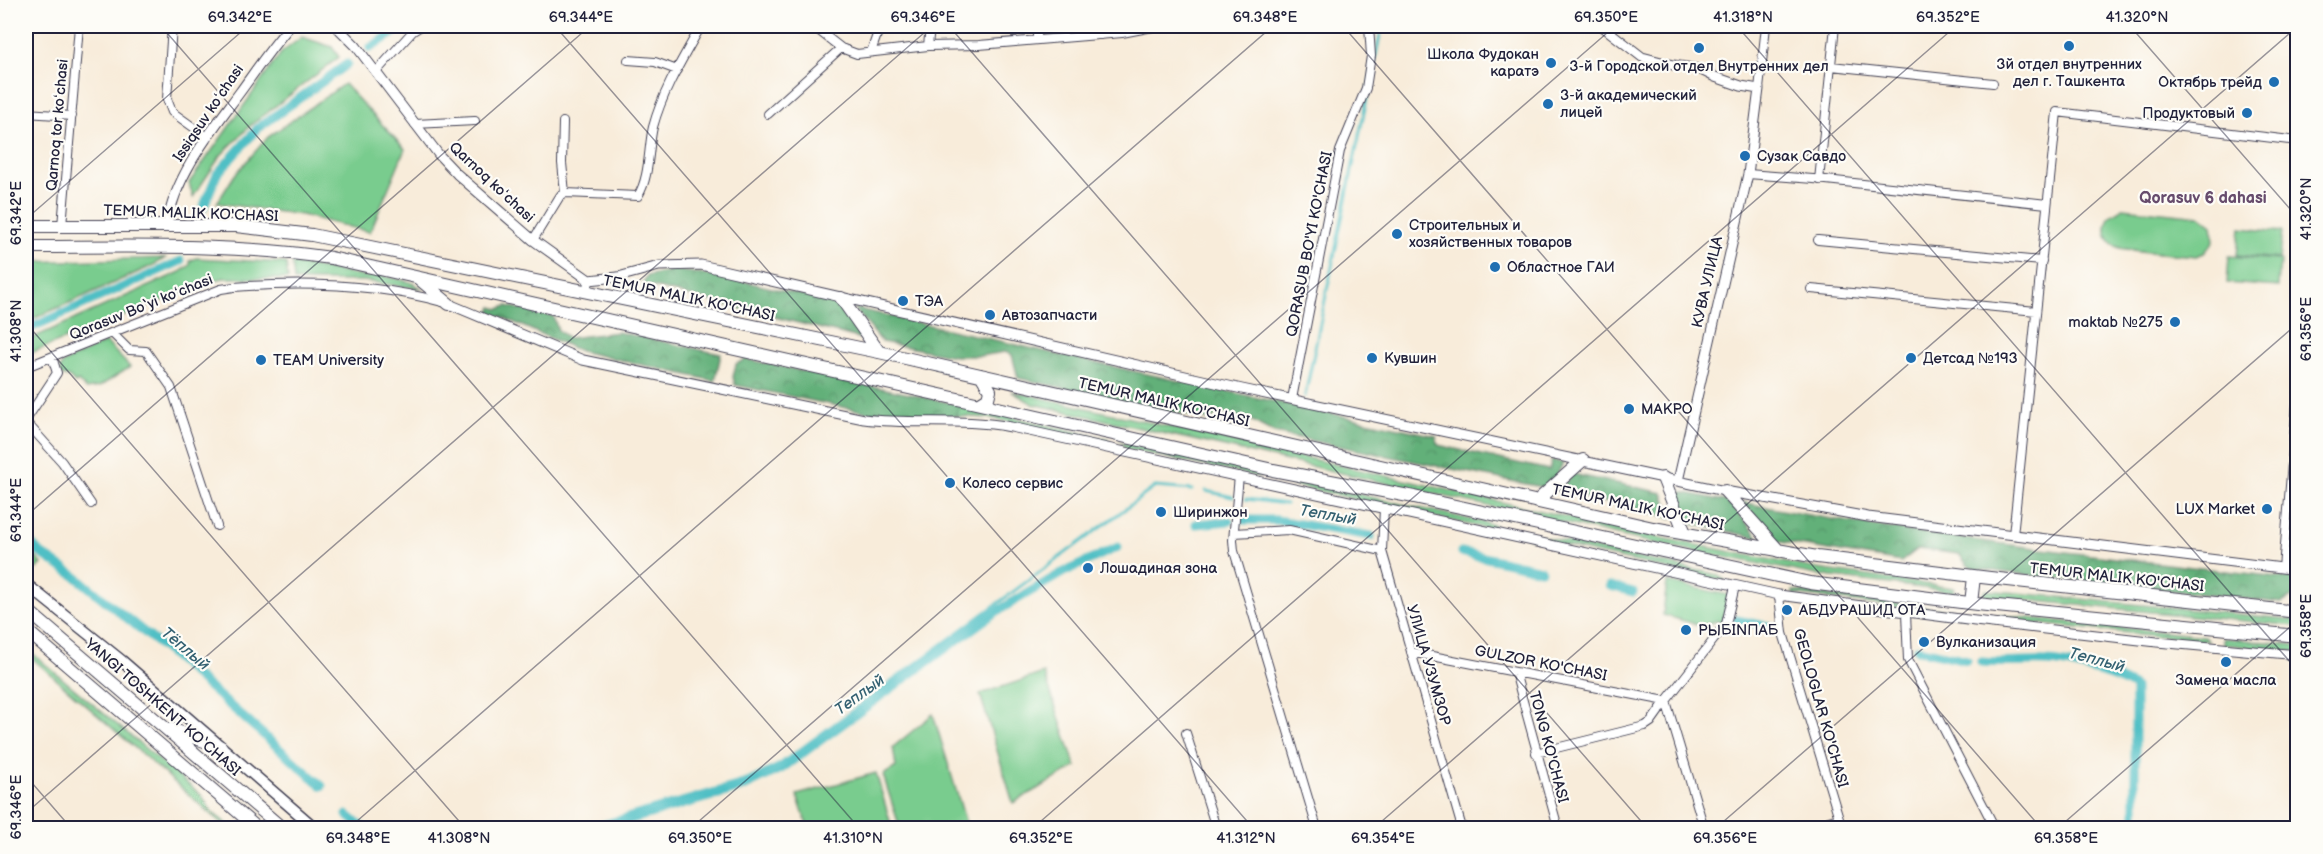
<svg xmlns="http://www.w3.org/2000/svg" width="2323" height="854" viewBox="0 0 2323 854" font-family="'Balsamiq Sans',sans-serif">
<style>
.grass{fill:#79cc8e;stroke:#4e7764;stroke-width:1.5}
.forest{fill:url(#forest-crowns);stroke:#42695a;stroke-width:1.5}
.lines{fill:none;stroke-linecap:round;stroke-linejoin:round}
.stream{stroke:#50bfc5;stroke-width:3}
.canal{stroke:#50bfc5;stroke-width:9}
.minor-casing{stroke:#424053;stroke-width:10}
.tertiary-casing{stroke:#424053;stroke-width:11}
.secondary-casing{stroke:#424053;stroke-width:13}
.trunk-casing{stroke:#424053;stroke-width:14}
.minor{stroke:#fff;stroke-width:8}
.tertiary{stroke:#fff;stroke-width:9}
.secondary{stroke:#fff;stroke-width:10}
.trunk{stroke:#fff;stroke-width:12}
.ticks{fill:none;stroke:#22223b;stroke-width:1.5;stroke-opacity:0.45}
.poi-dot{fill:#1f6fb2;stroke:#fdfcf7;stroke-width:2}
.labels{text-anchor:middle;stroke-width:4.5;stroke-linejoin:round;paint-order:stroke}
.poi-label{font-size:15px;fill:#22223b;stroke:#fdfcf7;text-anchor:start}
.street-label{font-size:15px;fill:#22223b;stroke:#fdfcf7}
.neighbourhood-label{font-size:16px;font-weight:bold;fill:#674c6d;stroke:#fdfcf7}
.water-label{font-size:16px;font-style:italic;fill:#346172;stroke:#fdfcf7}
.neatline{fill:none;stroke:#22223b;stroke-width:2}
.ticks-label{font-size:15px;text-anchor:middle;fill:#22223b}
</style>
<defs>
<pattern id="forest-crowns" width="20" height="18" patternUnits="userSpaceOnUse" patternTransform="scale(1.5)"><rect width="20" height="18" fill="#62b079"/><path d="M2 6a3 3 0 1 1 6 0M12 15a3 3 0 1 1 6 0" fill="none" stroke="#508f64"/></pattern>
</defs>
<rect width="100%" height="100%" fill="#fdfcf7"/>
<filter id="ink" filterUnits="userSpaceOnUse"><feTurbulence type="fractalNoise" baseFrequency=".0167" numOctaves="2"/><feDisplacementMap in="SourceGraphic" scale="12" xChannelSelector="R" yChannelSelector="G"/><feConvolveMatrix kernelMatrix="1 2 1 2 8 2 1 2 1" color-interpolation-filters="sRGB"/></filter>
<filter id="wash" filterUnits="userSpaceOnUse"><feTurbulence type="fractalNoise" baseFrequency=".008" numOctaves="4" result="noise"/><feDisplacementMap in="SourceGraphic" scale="24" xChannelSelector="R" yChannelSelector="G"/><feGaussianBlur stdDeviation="1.35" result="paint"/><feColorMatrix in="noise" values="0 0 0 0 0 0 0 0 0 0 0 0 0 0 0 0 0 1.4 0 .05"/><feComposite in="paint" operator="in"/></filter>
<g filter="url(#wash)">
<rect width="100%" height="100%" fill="#f8ecda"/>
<path class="grass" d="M302 37 332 47 339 57 251 125 221 155 193 197 189 183 281 53Z
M344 84 405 149 370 232 301 215 217 203 234 176 268 137Z
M2123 208 2200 216 2212 225 2214 241 2204 253 2196 256C2181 254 2125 252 2115 246 2104 238 2104 227 2110 216Z
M2240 228 2282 232 2279 259 2237 255Z
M2229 256 2280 260 2278 287 2227 283Z
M165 258 154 265 26 322V262Z
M196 258 286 263 288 279 224 278 211 281 26 355V341L180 272 190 265V261Z
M292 263 368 277 370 273 410 282 423 289 363 281H294Z
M106 342 130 367 99 387 86 389 78 381 75 383 69 377 61 375 60 368 63 363Z
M1011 391 1656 537 1817 569 1953 588 1956 592 1817 575 1653 543 1033 404Z
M961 405 1107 439 1113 445 991 418 955 416Z
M1120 442 1266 473 1258 477 1126 449Z
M1282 477 1495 525 1493 530 1274 481Z
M1529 534 1718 575 1727 582 1528 538Z
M26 547 42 564 37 569 26 559Z
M1667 582 1729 595 1722 622 1716 621 1702 626 1663 615Z
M1986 590 2297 620V626L1985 596 1983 593Z
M1793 591 1963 612 1966 616 1793 594Z
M2000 615 2203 636 2208 641 1999 620Z
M2223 638 2297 645V652L2223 644Z
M26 648 201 795 212 812 232 828H227L26 653Z
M1044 673 1076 767 1013 803 980 694Z
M933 714 966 823 955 828H900L883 775 896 767 893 747Z
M876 773 892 828H808L797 795Z"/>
<path class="forest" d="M673 270 725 277 841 304 863 339 642 284 647 276Z
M507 306 553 316 558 330 569 338 618 332 721 354 715 381 580 351 490 312 492 307 499 309Z
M854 308 1105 365 1436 436 1438 445 1549 470 1552 460 1563 463 1556 477 1546 488 1274 433 1249 419 1220 413 1210 420 1018 378 1012 355 1005 352 980 356H954L882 342Z
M746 359 961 405 955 416 881 415 735 385 733 377 736 364Z
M1573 474 1663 493 1672 518 1558 491Z
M1673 490 1729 502 1759 538 1688 523Z
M1742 502C1821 519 1901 530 1981 541 2086 555 2192 567 2297 579V594L2282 603 1975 569 1967 565 1959 554 1918 549 1901 562 1775 541Z"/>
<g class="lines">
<path class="stream" d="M1305 396 1382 26
M1206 491 1233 497
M1246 499 1286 504
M582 828 747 780 780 764 1155 487 1192 490"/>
<path class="canal" d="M370 48 404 26
M203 208 217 174 258 128 347 64
M26 330 181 261
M1244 520H1276L1371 536
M1196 524 1229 521
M26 538 39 552 75 576 171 654 322 786
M1461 552 1541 570
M1610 586 1633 592
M1736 620 1772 627
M1917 649 1967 660
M1981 662C2003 664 2024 661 2046 662 2066 662 2120 676 2135 688V828
M347 815 363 828
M601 828 744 787 781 769 994 613 1062 573 1118 547"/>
</g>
</g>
<g filter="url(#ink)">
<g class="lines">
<g class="minor-casing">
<path id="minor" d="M172 26 167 99 172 112 207 137
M813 26 841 48 857 54 928 46 979 45 1122 33 1158 26
M1100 26 1101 35
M1037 40V26
M928 46 930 26
M871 52 879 29
M628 60 655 62 677 70
M1831 66 1993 83
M376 72 413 31 421 26
M1759 89 1766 26
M26 113 72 116
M768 114 841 48
M563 122 562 163 565 193
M415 124 475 121
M1748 174 1826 180 2047 204
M1819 180 1835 26
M62 226 79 26
M533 240 560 196 565 193 638 196C650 177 648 148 653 127 663 90 683 58 701 26
M1818 240 2042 261
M1811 289 2036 311
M113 334 129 350 146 351 171 387 217 526
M26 367 221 289 234 287C301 282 378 284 442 302
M1292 399 1340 151 1366 88 1371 56 1369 26
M26 420 57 373 52 357
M26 422 62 462 91 504
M1239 476 1233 540 1234 551 1317 828
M1384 508 1382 551 1462 828
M1234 533 1289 530 1382 551
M2013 535 2057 112 2298 141
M2283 568 2298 392
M1779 595 1783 633 1842 828
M1906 613 1908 660 1995 828
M1411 652 1666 701 1651 722 1645 726 1536 753
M1515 672 1558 828
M1186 733 1216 828
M1704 828 1666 701 1726 624 1735 586
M1804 828 1839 818"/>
</g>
<g class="tertiary-casing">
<path id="tertiary" d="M336 26 356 46 439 155 457 174 533 240 589 280 588 284
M1602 26 1642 57 1673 65 1699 69 1715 77 1741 86 1759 89 1748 174 1678 481
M167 225C175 175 210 133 240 92 256 70 272 46 290 26
M589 280 618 277 659 266 701 265 1242 389 1725 491 1868 517 2298 570
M449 304 583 360 864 419C913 425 962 418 1011 427L1779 595 1975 621 2157 642 2298 655"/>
</g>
<g class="secondary-casing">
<path id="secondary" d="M26 584 122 661 315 828"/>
</g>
<g class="trunk-casing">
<path id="trunk" d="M26 226H236L312 235 879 352 1653 528 1817 557 1990 578 2298 612
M26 247C127 247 230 243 331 258L1273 470 1414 497 1810 583 1977 604 2298 636
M418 278 449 304
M841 298 879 352
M980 403 988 398 990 390 981 375
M1663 478 1685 533
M1725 491 1779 551
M1537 501 1583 460
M1971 603 1974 577
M26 609 282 828
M26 630 257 828
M171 729 221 747"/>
</g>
<use href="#minor" class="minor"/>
<use href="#tertiary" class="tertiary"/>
<use href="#secondary" class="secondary"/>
<use href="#trunk" class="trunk"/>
</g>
</g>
<path class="ticks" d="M161 26 859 828M555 26 1253 828M949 26 1647 828M1343 26 2041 828M1737 26 2298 671M2130 26 2298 218M26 219 248 26M26 323 465 828M26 516 590 26M26 776 71 828M26 813 932 26M349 828 1273 26M691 828 1615 26M1033 828 1956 26M1374 828 2298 26M1716 828 2298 323M2058 828 2298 620"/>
<g class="poi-dot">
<circle cx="2069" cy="46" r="6"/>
<circle cx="1699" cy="48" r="6"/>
<circle cx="1551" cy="63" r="6"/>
<circle cx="2274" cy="82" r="6"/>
<circle cx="1548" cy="104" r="6"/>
<circle cx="2247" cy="113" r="6"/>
<circle cx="1745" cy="156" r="6"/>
<circle cx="1397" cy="234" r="6"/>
<circle cx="1495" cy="267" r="6"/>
<circle cx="903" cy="301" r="6"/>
<circle cx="990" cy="315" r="6"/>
<circle cx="2175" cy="322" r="6"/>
<circle cx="1372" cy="358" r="6"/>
<circle cx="1911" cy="358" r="6"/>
<circle cx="261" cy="360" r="6"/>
<circle cx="1629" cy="409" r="6"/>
<circle cx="950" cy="483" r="6"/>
<circle cx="2267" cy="509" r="6"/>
<circle cx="1161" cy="512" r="6"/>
<circle cx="1088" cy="568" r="6"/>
<circle cx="1787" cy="610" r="6"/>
<circle cx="1686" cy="630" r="6"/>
<circle cx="1924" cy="642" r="6"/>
<circle cx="2226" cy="662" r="6"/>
</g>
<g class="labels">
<g class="poi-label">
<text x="1539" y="59" text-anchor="end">Школа Фудокан<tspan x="1539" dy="17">каратэ</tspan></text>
<text x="2069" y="69" text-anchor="middle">3й отдел внутренних<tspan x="2069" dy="17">дел г. Ташкента</tspan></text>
<text x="1699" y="71" text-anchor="middle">3-й Городской отдел Внутренних дел</text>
<text x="2262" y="87" text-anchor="end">Октябрь трейд</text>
<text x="1560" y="100">3-й академический<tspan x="1560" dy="17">лицей</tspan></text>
<text x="2235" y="118" text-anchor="end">Продуктовый</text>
<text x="1757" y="161">Сузак Савдо</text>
<text x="1409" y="230">Строительных и<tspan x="1409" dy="17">хозяйственных товаров</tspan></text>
<text x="1507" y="272">Областное ГАИ</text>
<text x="915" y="306">ТЭА</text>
<text x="1002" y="320">Автозапчасти</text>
<text x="2163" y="327" text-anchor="end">maktab №275</text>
<text x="1384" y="363">Кувшин</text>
<text x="1923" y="363">Детсад №193</text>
<text x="273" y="365">TEAM University</text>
<text x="1641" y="414">МАКРО</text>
<text x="962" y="488">Колесо сервис</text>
<text x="2255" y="514" text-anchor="end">LUX Market</text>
<text x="1173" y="517">Ширинжон</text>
<text x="1100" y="573">Лошадиная зона</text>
<text x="1799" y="615">АБДУРАШИД ОТА</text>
<text x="1698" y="635">РЫБINПАБ</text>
<text x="1936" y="647">Вулканизация</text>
<text x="2226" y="685" text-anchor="middle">Замена масла</text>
</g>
<g class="street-label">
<text transform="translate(208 113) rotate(-56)" y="5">Issiqsuv koʻchasi</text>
<text transform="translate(57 125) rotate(-85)" y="5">Qarnoq tor koʻchasi</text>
<text transform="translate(492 182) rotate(43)" y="5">Qarnoq koʻchasi</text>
<text transform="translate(191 213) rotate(2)" y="5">TEMUR MALIK KO'CHASI</text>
<text transform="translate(1309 244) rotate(-79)" y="5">QORASUB BO'YI KO'CHASI</text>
<text transform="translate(1707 282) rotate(-77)" y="5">КУВА УЛИЦА</text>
<text transform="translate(689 298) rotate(12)" y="5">TEMUR MALIK KO'CHASI</text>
<text transform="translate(141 307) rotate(-22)" y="5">Qorasuv Bo‘yi koʻchasi</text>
<text transform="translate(1164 402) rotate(13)" y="5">TEMUR MALIK KO'CHASI</text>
<text transform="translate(1638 507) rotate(12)" y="5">TEMUR MALIK KO'CHASI</text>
<text transform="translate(2117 577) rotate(6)" y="5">TEMUR MALIK KO'CHASI</text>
<text transform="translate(1541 663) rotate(11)" y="5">GULZOR KO'CHASI</text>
<text transform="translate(1429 665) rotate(74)" y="5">УЛИЦА УЗУМЗОР</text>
<text transform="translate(163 707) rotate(41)" y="5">YANGI TOSHKENT KO‘CHASI</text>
<text transform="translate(1821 708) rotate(74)" y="5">GEOLOGLAR KO'CHASI</text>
<text transform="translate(1549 747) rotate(75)" y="5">TONG KO'CHASI</text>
</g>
<g class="neighbourhood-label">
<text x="2203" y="203">Qorasuv 6 dahasi</text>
</g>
<g class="water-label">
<text transform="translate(1328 514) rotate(10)" y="6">Теплый</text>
<text transform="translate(186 648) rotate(40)" y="6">Тёплый</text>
<text transform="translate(2097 659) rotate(15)" y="6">Теплый</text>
<text transform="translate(859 694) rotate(-36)" y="6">Теплый</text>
</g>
</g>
<rect width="2323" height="854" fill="none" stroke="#fdfcf7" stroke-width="66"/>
<rect x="33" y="33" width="2257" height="788" class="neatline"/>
<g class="ticks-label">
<text x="240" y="22">69.342°E</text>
<text x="581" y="22">69.344°E</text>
<text x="923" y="22">69.346°E</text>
<text x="1265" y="22">69.348°E</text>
<text x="1606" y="22">69.350°E</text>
<text x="1743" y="22">41.318°N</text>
<text x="1948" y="22">69.352°E</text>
<text x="2137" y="22">41.320°N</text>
<text transform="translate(2306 209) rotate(-90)" y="5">41.320°N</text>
<text transform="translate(16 213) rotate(-90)" y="5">69.342°E</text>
<text transform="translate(2306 329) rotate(-90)" y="5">69.356°E</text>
<text transform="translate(16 331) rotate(-90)" y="5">41.308°N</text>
<text transform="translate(16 510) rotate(-90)" y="5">69.344°E</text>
<text transform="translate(2306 626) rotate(-90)" y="5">69.358°E</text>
<text transform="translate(16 807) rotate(-90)" y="5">69.346°E</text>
<text x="358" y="843">69.348°E</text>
<text x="459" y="843">41.308°N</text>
<text x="700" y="843">69.350°E</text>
<text x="853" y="843">41.310°N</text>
<text x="1041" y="843">69.352°E</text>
<text x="1246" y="843">41.312°N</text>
<text x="1383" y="843">69.354°E</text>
<text x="1725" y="843">69.356°E</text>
<text x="2066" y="843">69.358°E</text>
</g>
</svg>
